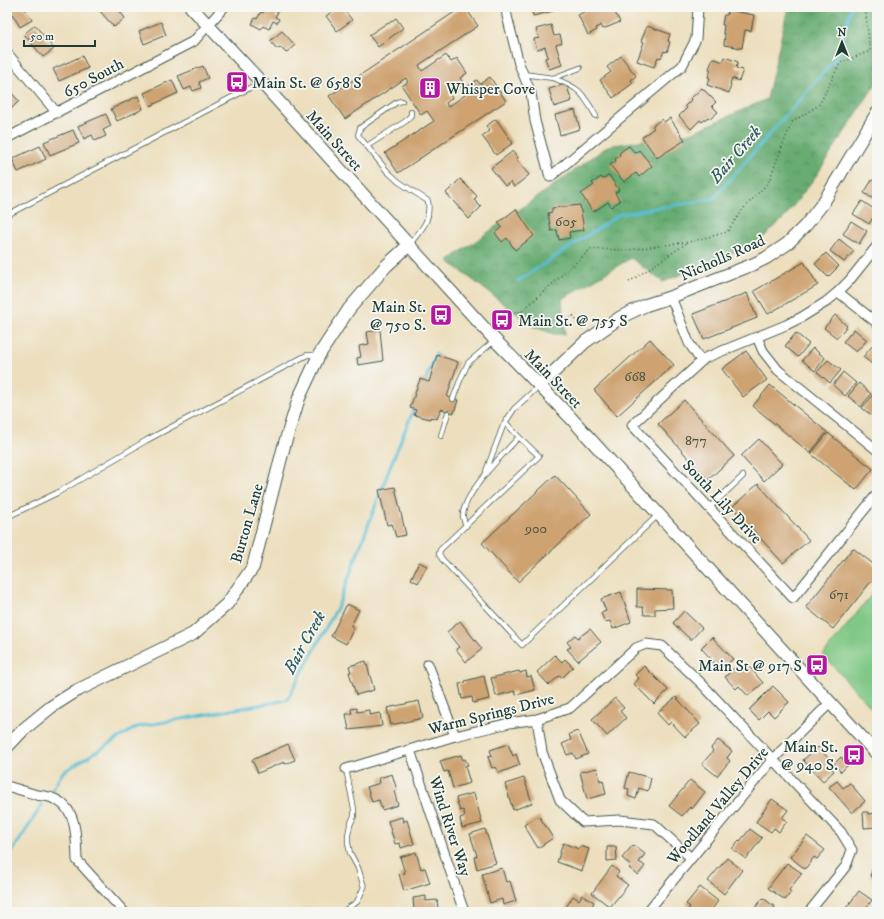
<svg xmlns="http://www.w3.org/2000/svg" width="884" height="919" viewBox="0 0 884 919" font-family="'IM FELL DW Pica',serif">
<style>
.green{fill:#80c885;stroke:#50825c}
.forest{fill:url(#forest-crowns);stroke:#447453}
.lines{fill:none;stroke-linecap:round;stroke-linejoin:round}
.stream{stroke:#58bed6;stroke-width:3}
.building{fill:#cea271}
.lane-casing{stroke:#3e5549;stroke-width:6}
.street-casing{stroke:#3e5549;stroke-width:11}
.secondary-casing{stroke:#3e5549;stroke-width:14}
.path{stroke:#3e5549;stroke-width:1.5;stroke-dasharray:1 3;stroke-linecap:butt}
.lane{stroke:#fff;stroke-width:4.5}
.street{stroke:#fff;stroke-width:9}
.secondary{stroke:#fff;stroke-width:12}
.labels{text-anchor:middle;stroke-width:3.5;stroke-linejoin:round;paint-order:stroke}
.number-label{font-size:14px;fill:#4b5643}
.street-label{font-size:16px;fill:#1f3d34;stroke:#f6f6f2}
.poi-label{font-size:16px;fill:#1f3d34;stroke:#f6f6f2;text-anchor:start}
.water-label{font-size:17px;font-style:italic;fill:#2d5d5c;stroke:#f6f6f2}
</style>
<defs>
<pattern id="forest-crowns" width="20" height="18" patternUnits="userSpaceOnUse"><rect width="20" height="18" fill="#68ac72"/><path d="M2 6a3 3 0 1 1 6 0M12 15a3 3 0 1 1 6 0" fill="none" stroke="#558d5e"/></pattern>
</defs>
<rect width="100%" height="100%" fill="#f6f6f2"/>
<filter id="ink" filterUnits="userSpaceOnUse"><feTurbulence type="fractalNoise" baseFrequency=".025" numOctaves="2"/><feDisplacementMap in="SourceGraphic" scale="8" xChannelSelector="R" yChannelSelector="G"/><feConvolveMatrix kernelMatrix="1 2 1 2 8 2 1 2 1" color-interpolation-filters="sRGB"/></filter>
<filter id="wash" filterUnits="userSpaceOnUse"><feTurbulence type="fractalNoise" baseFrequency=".012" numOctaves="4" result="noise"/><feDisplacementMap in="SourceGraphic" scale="16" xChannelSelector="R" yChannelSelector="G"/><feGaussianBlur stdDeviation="0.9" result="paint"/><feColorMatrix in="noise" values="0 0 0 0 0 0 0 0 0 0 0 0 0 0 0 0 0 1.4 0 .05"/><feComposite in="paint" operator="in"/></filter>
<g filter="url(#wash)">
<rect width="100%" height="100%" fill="#eddfbe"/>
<path class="green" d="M877 588V714L823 655Z"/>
<path class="forest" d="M788 7H877V82L816 176 784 218 758 242 663 282 631 258 562 299 565 334H554L534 327 448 261 608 146 691 133 767 99Z"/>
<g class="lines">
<path class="stream" d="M518 281 620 214 713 199 838 56 851 7
M424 384 436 354
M52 790 63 772 137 727 287 700 338 606 390 467 415 406
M7 860 42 805"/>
</g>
<g id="blocks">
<path class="building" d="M8 7H24L32 20 20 27Z
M101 7H120L118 9 125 18 114 27 98 9Z
M266 7 278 12 275 17 279 19 277 23 273 21 269 29 263 26 261 29 252 24 255 18 257 19 261 12 263 13Z
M338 7H342L352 20 337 31 326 16Z
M462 7H465L478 26 419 65 422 71 446 55 451 62 457 58 467 73 460 78 464 84 449 94 452 98 446 103 448 107 465 95 462 90 477 80 480 84 490 77 506 101 398 173 385 153 434 121 427 111 421 115 402 86 408 82 406 78 345 119 329 96Z
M531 7H551L553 11 533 16Z
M588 7H612L620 22 603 29 601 25 596 28 597 30 588 35 578 15 584 12 583 10Z
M653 7H666L655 12Z
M728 10 754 15 751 31 745 30 742 48 724 45 725 34 723 33 724 25H722L724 15H727Z
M396 18 403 28 378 47 369 35 387 23 388 24Z
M161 22 166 35 144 44 139 31Z
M35 25 54 49 43 57 24 34Z
M551 25 554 36 560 35 562 43 556 45 562 65 549 69 545 58 548 57 545 47 537 50 534 39 539 38 536 29Z
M647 26 670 34 668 41 670 42 667 52 664 51 661 58 658 57 654 67 637 61 644 42 641 41Z
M282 31 295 45 286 53 280 47 277 49 270 41Z
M82 56 88 68 59 81 53 69Z
M621 56 636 76 631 80 633 83 613 98 600 80 611 72 607 67Z
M725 57 738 62 736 68 743 70 739 81 732 78 730 84 731 85 729 93 707 85 710 78 708 77 711 70 709 69 713 58 723 62Z
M203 66 208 78 199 82 201 88 193 91 191 87 184 90 178 76Z
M172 80 178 93 150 106 144 93Z
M566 84 572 101 554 107 549 89Z
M7 88 19 101 8 112 7 111Z
M702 88 716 102 712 106 718 112 710 119 708 117 702 122 700 120 691 129 679 116 687 108 685 106 691 100 690 99Z
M138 96 143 109 117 121 111 109Z
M575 110 580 129 560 135 555 115Z
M106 114 111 126 103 130 106 136 95 141 92 135 84 139 78 126Z
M670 118 685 140 657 158 642 137 654 128 652 126 662 119 664 122Z
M496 119 513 143 496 155 482 136 489 131 486 126Z
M73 130 79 143 50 155 44 142Z
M40 146 46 159 18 172 12 159Z
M629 146 635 153 639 150 652 166 639 177 636 173 624 182 610 165 616 161 615 159 620 155 619 153Z
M513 151 518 158 516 159 529 175 514 187 511 182 505 186 491 168Z
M609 175 619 190 615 193 620 201 611 207 608 202 593 212 581 194 594 185 592 183 601 177 603 179Z
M460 179 477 196 474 200 481 207 469 219 446 193Z
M872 180 877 183V201L864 193Z
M862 201 877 211 869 224 853 214Z
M580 205 584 230 569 232 570 238 559 240 557 230 551 231 548 213 552 212V208Z
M516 209 534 236 515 250 507 238 502 242 495 233 502 227 498 223Z
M851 221 867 231 859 244 843 234Z
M839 239 854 251 844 262 830 251Z
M826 253 839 266 828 277 815 264Z
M804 262 818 285 768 314 754 291Z
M747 293 757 318 704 339 693 314Z
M835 315 847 326 837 338 824 328Z
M854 329 867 340 856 352 843 342Z
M380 330 383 361 358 365 357 358 361 357 359 346 369 344 367 332Z
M796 333 809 344 798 357 785 346Z
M650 339 674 365 617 416 594 390Z
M874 344 877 347 876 367 863 357Z
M813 348 825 358 815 371 802 360Z
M746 351 767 380 743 397 722 369Z
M437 355 458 362 447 397 458 400 454 413 441 409 437 419 430 417V419L414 415 416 410 410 408 420 379 429 382Z
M828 360 841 370 830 383 817 372Z
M843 372 856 383 845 396 833 385Z
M859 383 871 394 861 407 848 396Z
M770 385 827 432 810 453 753 406Z
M873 395 877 398V416L875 418 862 408Z
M684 400 734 456 708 480 658 424Z
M828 433 873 469 856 490 811 454Z
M759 439 782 464 764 481 741 456Z
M555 475 591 514 518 582 482 543Z
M758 484 809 540 783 563 732 507Z
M395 487 406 535 396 537 392 524 387 525 379 490Z
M853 548 877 567V574L833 629 806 607Z
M419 562 427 566 418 583 411 579Z
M637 589 672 590 673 608 655 609V615H644L643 607H637Z
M621 592 631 622 613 629 610 621 605 622 601 613 606 611 601 599Z
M347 604 359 610 351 626 354 628 346 644 331 636Z
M684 611 702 628 691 640 673 623Z
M460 621 482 649 466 662 456 649 459 647 447 632Z
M590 629 601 642 578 661 567 649 571 647 567 642 575 635 578 638Z
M712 637 733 659 719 671 712 663 714 662 701 648Z
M555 655 562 662 565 659 573 667 562 678 559 676 549 685 537 672Z
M366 661 374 690 356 695 349 672H351L349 666Z
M747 664 763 683 748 696 739 686 736 689 725 677 734 668 738 672Z
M644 666 668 690 654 704 634 684 639 678 635 675Z
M519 671 520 673 526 671 527 677 531 676 535 690 516 695 515 691 496 696 491 678Z
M484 676 489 699 473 703 472 697 462 699 459 684 465 683V681Z
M773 686 789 702 774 717 768 711 759 720 749 710Z
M676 697 700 724 685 737 671 722 668 725 657 713Z
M615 698 624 708 620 711 626 718 607 736 592 719Z
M419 701 423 718 391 725 387 708Z
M357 708V712L369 710V715L380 713 382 726 349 730 346 714H352L351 709Z
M578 731 588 754 576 759 573 753 567 755 562 744 571 740 569 734Z
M718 740 732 751 727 758 730 761 717 776 702 764 713 751 711 748Z
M288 744 295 760 285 764 284 762 258 773 252 760Z
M508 744 513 756 516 754 520 765 499 773 496 767 492 768 488 757 492 756 490 750Z
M818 747 832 762 828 765 834 771 823 781 803 760Z
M461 755 463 760 465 759 468 765 465 766 470 783 453 788 448 771 444 772 440 761Z
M841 757 848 765 841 772 834 764Z
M597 768 600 781 603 780 606 794 587 799 580 772Z
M629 772 651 778 648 791 639 788 636 799 628 796 629 789 625 788Z
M392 774 397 790 394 791 398 805 382 810 379 800 372 802 367 787 380 783 379 778Z
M524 778 532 803 513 810 505 784Z
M690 780 705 792 692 809 690 807 682 816 669 806Z
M837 781 843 788 850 783 865 801 852 813 829 787Z
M474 793 482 823 462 828 460 818 465 816 463 810 460 811 456 798Z
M772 799 788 810 782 818 787 821 779 832 774 828 771 832 756 822Z
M863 812H868V814L877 813V827L864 828Z
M539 816 553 838 538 848 524 825Z
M402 817 403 822 407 820 414 844 401 848 400 843 395 844 388 821Z
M485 829 496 863 477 869 474 857 477 856 470 834Z
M750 829 762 838 746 859 732 849 739 840 740 841Z
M807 836 825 850 817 859 814 857 805 869 790 857Z
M563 843 579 849 580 846 589 849 582 871 557 862Z
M633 845 645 854 639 862 645 866 638 875 629 868 631 866 622 858Z
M607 847H616L617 860 607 861Z
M416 852 421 869 425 868 430 883 404 891 399 874 405 873 400 857Z
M877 856V878L870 876Z
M727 858 742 870 724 894 708 881Z
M787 863 802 873 789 890 791 892 785 900 768 888Z
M612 866 619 872 616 876 628 885 610 907 592 893Z
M502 868 506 882 510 881 516 901 503 905 502 899 490 903 482 874Z
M700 887 718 901 710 912H686L690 907 686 904Z
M859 891 872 900 863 912H843Z
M582 895 594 902 591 908 594 910 592 912H563L573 896 579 900Z
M426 896V901L437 900 438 908 434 909 435 912H410L414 910 413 898Z
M763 898 775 907 770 912H752Z"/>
</g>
</g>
<g filter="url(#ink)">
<use href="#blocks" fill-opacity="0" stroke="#3e5549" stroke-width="1"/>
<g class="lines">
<g class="lane-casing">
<path id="lane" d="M523 74 553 78 580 68
M553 78C580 88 582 92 596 116
M402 101 397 102 360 128 358 135 387 171 399 182 428 201C431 222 422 228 410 244
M367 146 406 121 411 115V112
M7 215 261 82
M453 399 461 378 468 363 495 340
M506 423 519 437
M441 436 448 413
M486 471 503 426 514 409 539 386
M709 508 743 476
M7 517 57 493 147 440 307 355H317
M466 526C465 522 462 518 463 514 465 492 504 453 519 437L539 456 445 545 440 550 439 554 442 559 522 645 658 515
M342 912 357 902 364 887 358 868 350 853 348 843V835L350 825 354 816V809L346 769"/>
</g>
<g class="street-casing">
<path id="street" d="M506 7 507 16 519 64 531 93 535 121 550 177 682 66 696 39 698 7
M7 53 57 113
M7 138 194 41 224 7
M877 246 849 281 838 292 826 302 802 317 786 325 705 358 632 425 793 598 877 494
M838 292 877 323
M671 297 689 343 701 361
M757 337 763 351 778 370 877 450
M428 664 455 736
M537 719 542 752 560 800 583 822 620 820 654 824 691 858
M410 750 464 912
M346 769 455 736 509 723 537 719 570 708 636 648 646 644 662 646 702 684 841 832 852 850 846 866 809 912
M7 786C17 789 27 792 37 795 42 796 48 796 52 798 78 807 76 837 77 860L124 912
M647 912 773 759 830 703"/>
</g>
<g class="secondary-casing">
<path id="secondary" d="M191 7 261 82 495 340 571 418 877 754
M539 386 585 342 621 317 646 305 671 297 754 264 766 258 787 244 806 225 823 203 877 113
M7 747 24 729 51 707 76 691 193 634 227 604 253 567 284 446 299 398 319 355 349 309 386 266 409 245"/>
</g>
<path class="path" d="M629 282 687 243
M499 312 500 311 521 312 591 249 628 250 689 242 727 232 744 208 768 183 782 147 792 122 819 105 840 63 870 51 865 7
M521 312 531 324 551 326 573 316 576 313
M573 316 583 329"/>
<use href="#lane" class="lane"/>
<use href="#street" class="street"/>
<use href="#secondary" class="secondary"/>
</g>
</g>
<defs>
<g id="bus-square" transform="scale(1.15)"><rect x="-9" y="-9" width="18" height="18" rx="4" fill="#b5179e" stroke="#f6f6f2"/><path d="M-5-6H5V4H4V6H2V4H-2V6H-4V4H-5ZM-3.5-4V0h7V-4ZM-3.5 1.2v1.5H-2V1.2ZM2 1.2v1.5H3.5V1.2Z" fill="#fff"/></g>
<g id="building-square" transform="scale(1.15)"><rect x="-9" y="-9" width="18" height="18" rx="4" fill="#b5179e" stroke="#f6f6f2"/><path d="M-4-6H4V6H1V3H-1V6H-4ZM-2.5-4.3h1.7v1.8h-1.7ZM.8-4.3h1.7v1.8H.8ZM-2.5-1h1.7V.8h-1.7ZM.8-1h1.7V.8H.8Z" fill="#fff"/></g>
</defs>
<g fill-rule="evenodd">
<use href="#bus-square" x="237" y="82"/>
<use href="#building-square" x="430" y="88"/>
<use href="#bus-square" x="441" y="315"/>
<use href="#bus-square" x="502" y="320"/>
<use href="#bus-square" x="817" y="665"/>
<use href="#bus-square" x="854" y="755"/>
</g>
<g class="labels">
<g class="number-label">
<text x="566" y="226">605</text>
<text x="635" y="381">668</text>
<text x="696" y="445">877</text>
<text x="536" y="533">900</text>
<text x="839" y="599">671</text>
</g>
<g class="street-label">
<text transform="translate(93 77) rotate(-28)" y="6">650 South</text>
<text transform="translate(335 140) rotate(48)" y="6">Main Street</text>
<text transform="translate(722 257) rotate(-24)" y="6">Nicholls Road</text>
<text transform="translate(554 378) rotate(46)" y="6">Main Street</text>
<text transform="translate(723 501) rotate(47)" y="6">South Lily Drive</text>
<text transform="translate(246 523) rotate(-74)" y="6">Burton Lane</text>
<text transform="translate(491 713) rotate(-14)" y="6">Warm Springs Drive</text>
<text transform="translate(717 805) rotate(-50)" y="6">Woodland Valley Drive</text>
<text transform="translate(451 826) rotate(72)" y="6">Wind River Way</text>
</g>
<g class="poi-label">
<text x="252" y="88">Main St. @ 658 S</text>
<text x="446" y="94">Whisper Cove</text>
<text x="426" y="312" text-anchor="end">Main St.<tspan x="426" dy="18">@ 750 S.</tspan></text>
<text x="518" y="326">Main St. @ 755 S</text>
<text x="802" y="671" text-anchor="end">Main St @ 917 S</text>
<text x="838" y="752" text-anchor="end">Main St.<tspan x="838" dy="18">@ 940 S.</tspan></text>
</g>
<g class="water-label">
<text transform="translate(735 154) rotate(-49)" y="6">Bair Creek</text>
<text transform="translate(304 642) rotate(-61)" y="6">Bair Creek</text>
</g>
</g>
<rect width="884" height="919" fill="none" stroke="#f6f6f2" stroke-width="24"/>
<g transform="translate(842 42)" stroke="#f6f6f2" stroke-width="3" paint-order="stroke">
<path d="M0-3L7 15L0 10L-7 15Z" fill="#1f3d34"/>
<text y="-6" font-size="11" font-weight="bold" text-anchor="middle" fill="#1f3d34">N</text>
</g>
<path d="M24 40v6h71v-6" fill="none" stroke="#1f3d34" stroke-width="2"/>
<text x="30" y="40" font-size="12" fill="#1f3d34" stroke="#f6f6f2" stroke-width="3" paint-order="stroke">50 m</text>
</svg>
